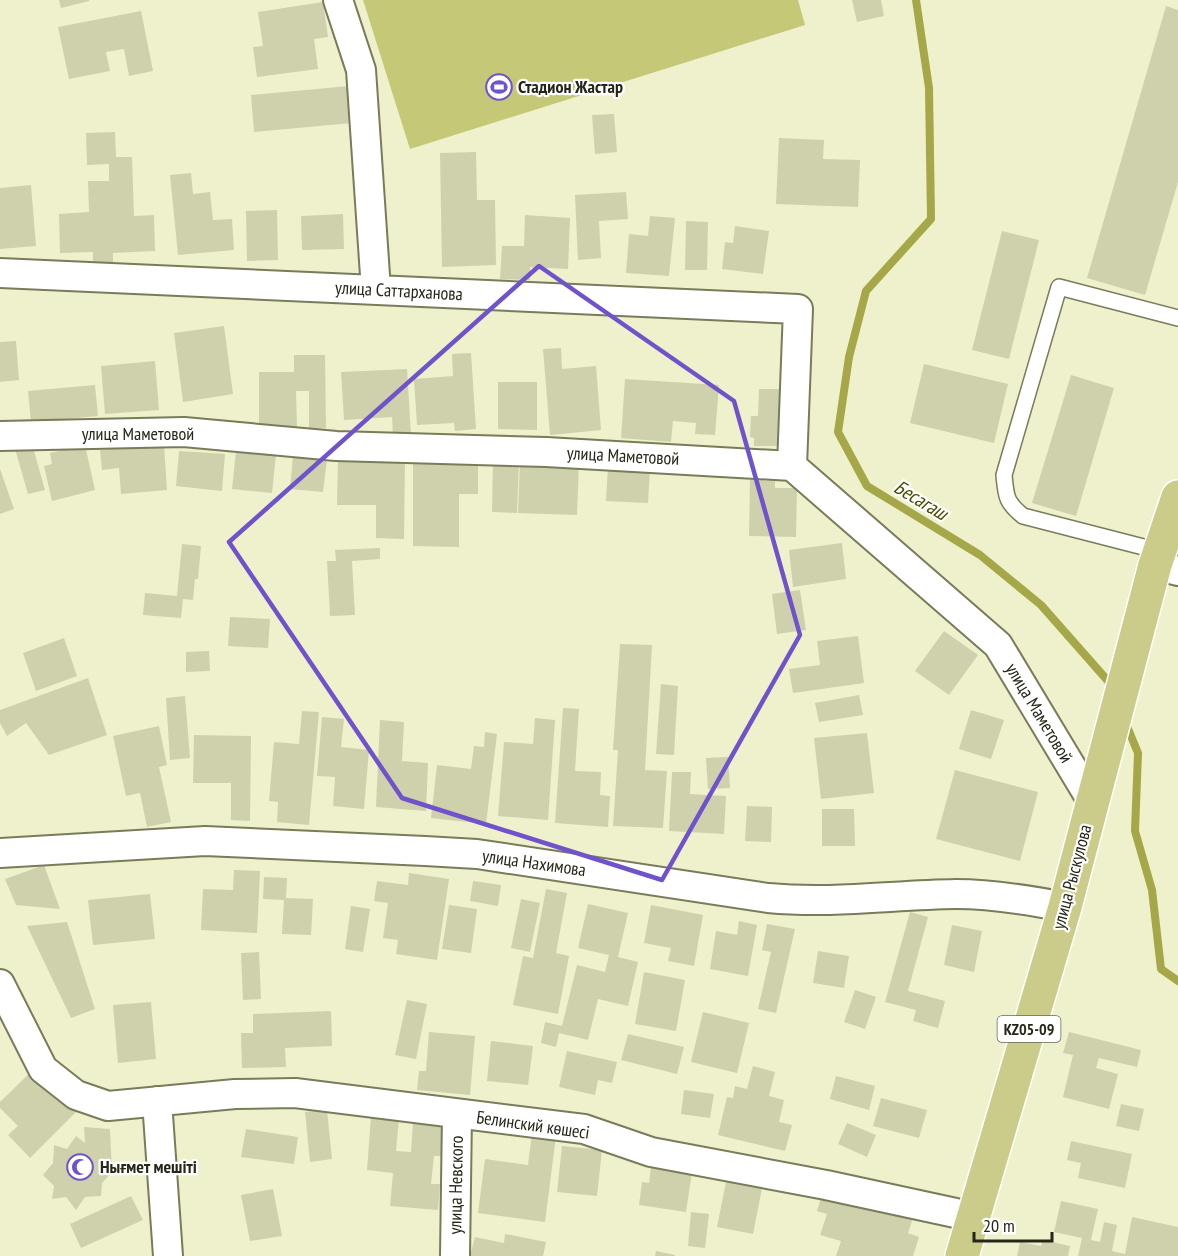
<svg xmlns="http://www.w3.org/2000/svg" width="1178" height="1256" viewBox="0 0 1178 1256" font-family="'PT Sans Narrow',sans-serif">
<style>
.grass{fill:#c5c877}
.lines{fill:none;stroke-linecap:round;stroke-linejoin:round}
.stream{stroke:#a5a748;stroke-width:8}
.building{fill:#cfd1ad}
.lane-casing{stroke:#7a7b5a;stroke-width:18}
.street-casing{stroke:#7a7b5a;stroke-width:32}
.primary-casing{stroke:#fff;stroke-width:36}
.lane{stroke:#fff;stroke-width:15}
.street{stroke:#fff;stroke-width:28}
.primary{stroke:#cbcc89;stroke-width:33}
.marked{fill:none;stroke:#7052cb;stroke-width:4.5;stroke-linejoin:round}
.labels{text-anchor:middle;stroke-width:4.5;stroke-linejoin:round;paint-order:stroke}
.shield{fill:#fff;stroke:#66675d;stroke-width:1.5}
.shield-label{font-size:16px;font-weight:bold;fill:#252618}
.poi-label{font-size:18px;font-weight:bold;fill:#252618;stroke:#fff;text-anchor:start}
.street-label{font-size:18px;fill:#252618;stroke:#fff}
.water-label{font-size:20px;font-style:italic;fill:#4c4d00;stroke:#fff}
</style>
<rect width="100%" height="100%" fill="#eef1cc"/>
<path class="grass" d="M363 0H798L805 25 410 149Z"/>
<g class="lines">
<path class="stream" d="M916 0 929 88 931 219 866 291 849 357 838 432 867 486 980 555 1041 605 1108 681 1111 688
M1126 724 1138 753 1135 831 1152 890 1161 969 1178 981"/>
</g>
<path class="building" d="M59 0H89V1L61 8Z
M852 0H881L884 16 857 22Z
M323 2 328 37 314 39 318 69 257 77 253 47 263 46 258 12Z
M1166 6 1178 10V182L1145 295 1087 278Z
M141 11 153 71 129 76 124 49 106 52 110 71 69 79 58 27Z
M349 86 352 123 254 132 251 95Z
M614 114 617 152 595 154 592 115Z
M115 132 116 157H132L134 216 154 215 155 251 113 253V263H93V252L60 253 59 214 89 212 88 181H109V164L87 165 86 133Z
M779 138 824 140 823 159 860 160 858 207 776 204Z
M476 152 477 200H495L496 265 442 267 440 153Z
M191 173 193 194 210 192 213 220 232 219 234 250 178 255 170 175Z
M31 185 36 246 0 249V188Z
M626 192 628 219 599 221 601 258 578 260 575 195Z
M277 210 278 260 247 261 246 211Z
M343 214 344 249 302 250 301 216Z
M525 215 570 218 568 269 530 267V280L500 279 502 246H524Z
M650 216 675 218 669 276 626 273 629 234 648 236Z
M686 221 708 222 707 270H685Z
M735 226 769 231 763 274 722 269 725 242 733 243Z
M1002 231 1039 240 1009 359 972 350Z
M224 326 233 394 183 402 174 333Z
M16 341 19 380 0 382V342Z
M561 348 562 369 596 366 601 430 550 435 543 349Z
M471 353 476 429 455 431 454 423 417 425 414 379 453 376 452 354Z
M294 355H325L326 428 309 429V391H296L297 427H259V372H294Z
M155 361 159 410 105 414 101 366Z
M924 364 1008 384 994 443 910 423Z
M407 369 411 434 393 435 392 417 344 420 341 372Z
M1071 375 1114 388 1076 516 1032 503Z
M625 379 719 385 715 435 695 434 696 423 673 421 671 442 621 438Z
M498 382H537V430L498 429Z
M95 385 98 416 31 422 28 391Z
M759 389H782L780 446H754V438L750 437 751 416H758Z
M32 444 45 490 28 494 15 449Z
M164 444 167 490 121 494 119 468 102 470 100 450Z
M85 445 95 490 52 501 44 466 52 464 50 453Z
M179 451 225 454 222 491 176 486Z
M236 451 276 455 272 493 232 489Z
M293 455 327 459 323 492 290 489Z
M338 458 405 459 404 539 376 538V505H337Z
M493 460 519 461 517 513 492 512Z
M520 460 579 463 577 515 518 513Z
M413 464H478V494H459V547L413 546Z
M608 466 650 468 648 503 606 501Z
M0 469 14 509 0 514Z
M750 480 775 481V488H797L796 537 749 536Z
M842 543 846 579 793 587 789 550Z
M182 544 201 546 198 579H195L193 600 183 599 181 618 143 615 145 593 177 596Z
M380 548V559L352 561 355 615 330 616 327 561H336L335 550Z
M800 590 806 630 777 634 772 594Z
M230 617 270 619 268 648 228 646Z
M944 631 978 655 949 695 915 671Z
M858 636 864 683 793 693 789 669 820 665 817 641Z
M64 638 77 676 36 691 23 653Z
M620 644 652 645 645 770 667 771 663 828 613 826 618 750H613Z
M209 651 210 671 186 672V652Z
M88 678 107 735 49 755 26 723 7 736 0 723V710Z
M661 684 678 686 674 755 656 754Z
M859 695 863 715 819 722 815 703Z
M185 696 190 758 170 760 166 698Z
M563 708 579 709 575 771 601 772 600 795 610 796 608 827 555 823Z
M971 710 1004 720 991 759 959 749Z
M302 711 319 712 309 825 277 822 278 802 269 801 274 742 299 744Z
M322 717 344 719 341 747 369 750 364 809 333 806 335 777 317 776Z
M535 718 555 720 548 820 498 816 504 742 533 744Z
M380 720 404 722 402 761 428 763 426 811 376 807Z
M159 726 167 765 159 767 171 822 147 827 140 793 126 796 113 736Z
M485 732 497 734 486 824 431 818 437 765 471 769 474 746 484 747Z
M867 733 874 793 821 799 814 738Z
M194 735 251 736 250 821 231 820V783H193Z
M728 757 730 788 708 789 706 758Z
M955 770 1038 792 1020 861 936 839Z
M672 772H691L690 794 726 796 724 834 669 831Z
M747 806 772 807 771 842 745 841Z
M822 809H854L855 846H822Z
M44 865 60 909 16 905 5 879Z
M234 870 260 871 257 933 201 930 203 889 233 890Z
M409 873 449 879 437 960 396 954 398 940 383 938 388 903 374 901 377 881 408 885Z
M264 877 287 878 286 898 313 899 311 935 282 934 284 900 263 899Z
M473 881 501 885 498 906 470 901Z
M546 889 567 893 556 953 569 956 558 1014 513 1005 523 956 533 958Z
M150 894 155 939 93 945 88 900Z
M521 899 540 903 530 952 511 948Z
M588 904 628 913 618 957 638 962 628 1006 598 999 588 1040 559 1033 556 1047 541 1043 545 1022 562 1026 577 965 605 972 609 955 578 948Z
M449 905 477 909 471 953 442 949Z
M651 905 703 915 694 966 668 961 671 948 644 943Z
M351 906 370 909 363 952 345 949Z
M910 912 928 917 908 991 945 1001 938 1028 913 1021 916 1010 885 1002Z
M739 921 757 925 748 976 710 969 716 931 737 935Z
M67 922 95 1009 71 1018 27 926Z
M767 924 795 929 776 1013 758 1009 771 952 762 950Z
M952 925 982 931 974 972 944 965Z
M818 951 849 956 844 988 813 983Z
M259 952 261 999 243 1000 241 953Z
M644 972 685 980 676 1031 635 1024Z
M855 990 876 997 865 1029 844 1022Z
M407 1000 427 1004 416 1059 395 1055Z
M151 1002 156 1059 118 1063 113 1005Z
M331 1011 332 1046 285 1048 286 1067 242 1068 241 1033H253V1014Z
M703 1012 749 1023 737 1073 691 1062Z
M429 1032 475 1036 470 1095 417 1090 419 1071H426Z
M1069 1032 1141 1050 1137 1067 1099 1058 1096 1068 1118 1074 1109 1109 1063 1097 1073 1055 1063 1053Z
M628 1034 684 1047 677 1074 621 1060Z
M491 1041 533 1046 528 1085 487 1081Z
M567 1051 617 1062 612 1083 598 1080 595 1095 559 1087Z
M753 1066 775 1072 769 1096 784 1100 779 1122 792 1125 785 1151 718 1135 727 1097 733 1098 735 1086 747 1089Z
M35 1068 77 1111 30 1158 8 1135 18 1126 0 1108V1102Z
M836 1076 875 1086 869 1110 830 1099Z
M684 1090 714 1094 710 1118 681 1114Z
M881 1098 927 1110 919 1138 873 1126Z
M1121 1104 1144 1109 1139 1131 1116 1126Z
M327 1110 332 1159 310 1162 305 1112Z
M371 1116 399 1118 396 1151 411 1152 413 1123 446 1125 443 1156H434L431 1184H440L438 1210 390 1206 393 1173 367 1170Z
M847 1123 876 1135 867 1157 838 1144Z
M84 1127 110 1129 112 1172 102 1183 101 1196 85 1197 76 1210 66 1197 52 1199 54 1186 43 1175 53 1163 54 1145 67 1149 76 1136 85 1143Z
M246 1129 298 1137 294 1164 241 1157Z
M532 1133 556 1136 545 1222 478 1213 485 1159 528 1165Z
M1071 1141 1132 1154 1125 1188 1078 1178 1081 1163 1067 1160Z
M562 1146 602 1150 597 1196 557 1192Z
M651 1166 692 1172 686 1212 639 1205 642 1182 649 1183Z
M727 1177 763 1183 753 1234 717 1227Z
M824 1187 914 1215 908 1233 919 1237 913 1256H836L841 1241 820 1235 827 1214 817 1211Z
M273 1189 282 1236 250 1241 241 1195Z
M131 1196 143 1220 81 1248 70 1224Z
M1061 1201 1098 1209 1091 1240 1100 1242 1104 1222 1117 1225 1112 1251 1125 1254 1132 1217 1178 1227V1256H1078L1082 1238 1054 1232Z
M691 1212 709 1214 705 1248 688 1246Z
M505 1234 546 1242 543 1256H470L475 1237 504 1243Z
M1043 1240 1070 1246 1068 1256H1017L1020 1242 1041 1246Z
M656 1251 675 1255V1256H655Z"/>
<g class="lines">
<g class="lane-casing">
<path id="lane" d="M1159 551 1023 516C1006 502 1006 497 1004 475L1059 287 1178 318"/>
</g>
<g class="street-casing">
<path id="street" d="M338 0 361 70 376 290
M0 273 798 309 792 466
M0 436 184 432 336 446 546 452 792 466 998 645 1092 801
M1155 565 1178 571
M0 853 205 841 425 851 477 854 768 898C833 904 892 895 956 894 993 894 1029 900 1065 907
M0 984 43 1069 76 1095 108 1106 235 1094 295 1093 584 1129 651 1152 826 1185 974 1217
M157 1101 168 1256
M455 1256 457 1114"/>
</g>
<g class="primary-casing">
<path id="primary" d="M962 1256 1065 907 1155 565 1178 497"/>
</g>
<use href="#lane" class="lane"/>
<use href="#street" class="street"/>
<use href="#primary" class="primary"/>
</g>
<path class="marked" d="M539 266 734 401 800 635 662 880 402 798 229 542Z"/>
<defs>
<g id="stadium-ring" transform="scale(1.35)"><circle r="9.5" fill="#fff" stroke="#7052cb" stroke-width="1.5"/><path d="M0-5a6.5 5 0 1 0 0 10a6.5 5 0 1 0 0-10ZM-3.5-1.8h7v3.6h-7Z" fill="#7052cb"/></g>
<g id="mosque-ring" transform="scale(1.35)"><circle r="9.5" fill="#fff" stroke="#7052cb" stroke-width="1.5"/><path d="M3.5-4.9A6 6 0 1 0 3.5 4.9A5 5 0 1 1 3.5-4.9Z" fill="#7052cb"/></g>
</defs>
<g fill-rule="evenodd">
<use href="#stadium-ring" x="499" y="87"/>
<use href="#mosque-ring" x="80" y="1167"/>
</g>
<g class="labels">
<rect class="shield" x="997.5" y="1016" width="63" height="26" rx="4.5"/>
<g class="shield-label">
<text x="1029" y="1035">KZ05-09</text>
</g>
<g class="poi-label">
<text x="518" y="93">Стадион Жастар</text>
<text x="100" y="1173">Нығмет мешіті</text>
</g>
<g class="street-label">
<text transform="translate(399 291) rotate(3)" y="6">улица Саттарханова</text>
<text x="138" y="440">улица Маметовой</text>
<text transform="translate(623 456) rotate(3)" y="6">улица Маметовой</text>
<text transform="translate(1039 713) rotate(59)" y="6">улица Маметовой</text>
<text transform="translate(534 863) rotate(8)" y="6">улица Нахимова</text>
<text transform="translate(1072 877) rotate(-75)" y="6">улица Рыскулова</text>
<text transform="translate(533 1125) rotate(8)" y="6">Белинский көшесi</text>
<text transform="translate(456 1185) rotate(-89)" y="6">улица Невского</text>
</g>
<g class="water-label">
<text transform="translate(921 500) rotate(31)" y="7">Бесагаш</text>
</g>
</g>
<path d="M974 1232v9h78v-9" fill="none" stroke="#252618" stroke-width="3"/>
<text x="983" y="1232" font-size="18" fill="#252618" stroke="#ffffff" stroke-width="4.5" paint-order="stroke">20 m</text>
</svg>
